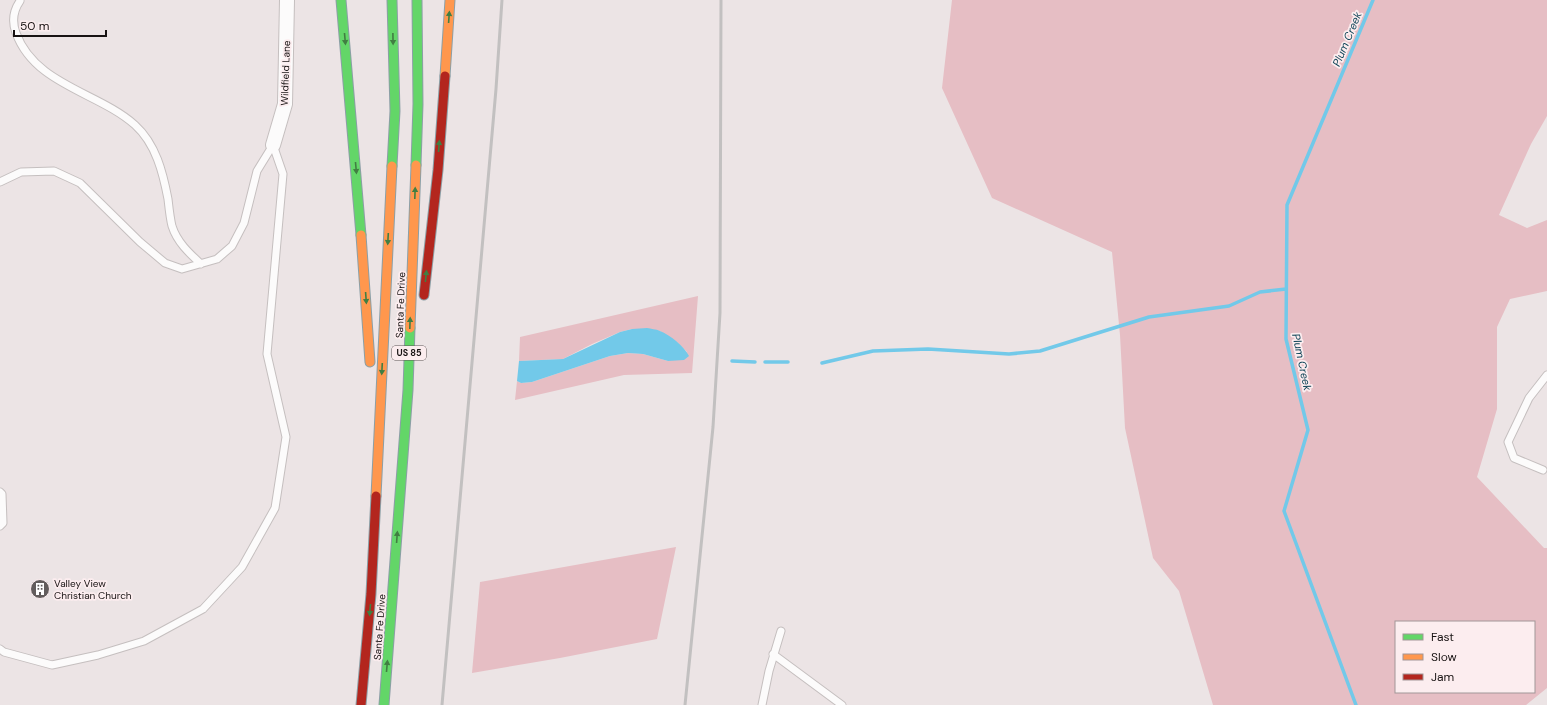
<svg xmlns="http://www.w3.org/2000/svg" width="1547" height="705" viewBox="0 0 1547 705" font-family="'DM Sans',sans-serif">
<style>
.green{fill:#e6bec4;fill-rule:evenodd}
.water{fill:#72c9e9}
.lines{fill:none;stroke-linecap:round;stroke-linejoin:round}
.stream{stroke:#72c9e9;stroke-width:3.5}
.lane-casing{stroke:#c5bfbf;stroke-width:9}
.street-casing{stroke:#c5bfbf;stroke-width:16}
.fast-casing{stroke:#8c9fa6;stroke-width:11}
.slow-casing{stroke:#8c9fa6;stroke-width:11}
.jam-casing{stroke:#8c9fa6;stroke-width:11}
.lane{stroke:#fcfbfb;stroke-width:7}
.street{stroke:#fcfbfb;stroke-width:14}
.fast{stroke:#63d668;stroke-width:9}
.slow{stroke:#ff974d;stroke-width:9}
.jam{stroke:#b3261e;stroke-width:9}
.rail{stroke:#c2c0c0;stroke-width:3}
.oneway{fill:#417e42}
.labels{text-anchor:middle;stroke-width:3.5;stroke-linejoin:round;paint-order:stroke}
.shield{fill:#fcedef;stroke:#5c5455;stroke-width:1}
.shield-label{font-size:9px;font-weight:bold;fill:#181313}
.street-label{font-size:10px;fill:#181313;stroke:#fcedef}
.poi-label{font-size:10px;fill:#181313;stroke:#fcedef;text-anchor:start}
.water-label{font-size:11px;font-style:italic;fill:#0e4457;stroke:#fcedef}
</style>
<rect width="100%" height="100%" fill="#ece4e5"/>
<path class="green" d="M952 0H1547V116L1531 144 1499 215 1527 228 1547 220V291L1510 299 1497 327V409L1477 477 1544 548H1547V688L1526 705H1213L1179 591 1153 558 1125 428 1120 335 1112 252 992 198 942 88ZM1396 622H1534V692H1396Z
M698 296 692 373 624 375 515 400 517 381 521 383 532 382 610 356 628 353 643 354 668 361 687 352 678 343 660 331 632 329 620 332 592 344 563 359 519 361 520 337Z
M676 547 657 639 560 658 472 673 480 582Z"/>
<path class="water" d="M647 328C651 329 656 329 660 331 670 335 684 346 689 356L684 360 668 361 643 354 628 353 610 356 532 382 521 383 517 381 519 361 563 359 620 332 632 329Z"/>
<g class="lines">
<path class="stream" d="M732 361 755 362
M765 362H788
M822 363 873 351 928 349 1009 354 1040 351 1149 317 1229 306 1260 292 1286 289
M1356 705 1284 511 1308 430 1286 339 1287 205 1373 0"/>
<g class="lane-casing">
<path id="lane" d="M20 1C13 11 12 22 16 33 35 85 98 92 135 125 156 144 163 173 168 199 169 208 170 218 172 226 177 242 189 253 201 264
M0 182 21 172 54 171 80 183 140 242 165 263 182 269 217 259 232 246 244 223 257 171 273 145
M1543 470 1514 458 1508 442 1529 398 1547 375
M0 492 2 494 3 523 0 526
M0 649 4 652 52 665 98 655 144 641 203 609 242 567 275 508 286 437 267 354 283 174 273 145
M773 654 842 705
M762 705 769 671 781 631"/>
</g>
<g class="street-casing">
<path id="street" d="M273 145 285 104 287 0"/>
</g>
<g class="fast-casing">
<path id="fast" d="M341 0 361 235
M392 0 395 111 392 166
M416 165 418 104 417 0
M384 705 408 390 410 328"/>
</g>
<g class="slow-casing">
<path id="slow" d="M445 76 450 0
M361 235 370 362
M410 328 416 165
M376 496 392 166"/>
</g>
<g class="jam-casing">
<path id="jam" d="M424 295 438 170 445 76
M361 705 371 594 376 496"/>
</g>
<use href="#lane" class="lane"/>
<use href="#street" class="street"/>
<use href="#fast" class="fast"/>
<use href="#slow" class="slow"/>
<use href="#jam" class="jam"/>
<path class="rail" d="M442 705 496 89 502 0
M685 705 713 427 720 313 721 0"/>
</g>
<defs><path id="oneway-solid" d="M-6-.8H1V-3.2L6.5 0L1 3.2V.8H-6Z"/></defs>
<g class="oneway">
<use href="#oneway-solid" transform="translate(449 17) rotate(-86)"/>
<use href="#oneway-solid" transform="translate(345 39) rotate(85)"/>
<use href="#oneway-solid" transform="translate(393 39) rotate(89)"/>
<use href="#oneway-solid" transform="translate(439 146) rotate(-86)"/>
<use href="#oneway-solid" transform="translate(356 168) rotate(85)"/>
<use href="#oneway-solid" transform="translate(415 193) rotate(-88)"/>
<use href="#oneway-solid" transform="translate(388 239) rotate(93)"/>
<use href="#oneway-solid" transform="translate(426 276) rotate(-84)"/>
<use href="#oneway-solid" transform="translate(366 298) rotate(86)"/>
<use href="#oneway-solid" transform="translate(410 323) rotate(-88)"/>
<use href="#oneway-solid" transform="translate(382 369) rotate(93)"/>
<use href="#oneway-solid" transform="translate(397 537) rotate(-86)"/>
<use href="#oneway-solid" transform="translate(370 610) rotate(95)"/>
<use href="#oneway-solid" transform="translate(387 666) rotate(-85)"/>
</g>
<defs>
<g id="building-disc" transform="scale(1)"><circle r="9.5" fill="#625c5c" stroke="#fcedef"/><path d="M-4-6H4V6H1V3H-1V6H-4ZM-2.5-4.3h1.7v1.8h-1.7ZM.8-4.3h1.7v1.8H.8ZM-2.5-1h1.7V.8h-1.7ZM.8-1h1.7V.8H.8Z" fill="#fff"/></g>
</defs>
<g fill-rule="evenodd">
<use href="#building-disc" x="40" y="589"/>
</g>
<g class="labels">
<rect class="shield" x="392" y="346" width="34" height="14" rx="3"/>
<g class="shield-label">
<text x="409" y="356">US 85</text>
</g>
<g class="street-label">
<text transform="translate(285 73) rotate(-88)" y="4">Wildfield Lane</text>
<text transform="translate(400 305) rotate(-88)" y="4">Santa Fe Drive</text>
<text transform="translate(379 627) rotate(-86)" y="4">Santa Fe Drive</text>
</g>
<g class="poi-label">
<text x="54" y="587">Valley View<tspan x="54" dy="12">Christian Church</tspan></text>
</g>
<g class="water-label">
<text transform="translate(1347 39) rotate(-67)" y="4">Plum Creek</text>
<text transform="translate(1302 362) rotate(78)" y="4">Plum Creek</text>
</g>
</g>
<rect x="1395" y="621" width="140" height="72" fill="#fcedef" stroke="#a19697"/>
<rect x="1403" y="634" width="20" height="6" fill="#63d668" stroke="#a19697"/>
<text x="1431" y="641" font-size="12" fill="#181313">Fast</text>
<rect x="1403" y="654" width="20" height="6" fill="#ff974d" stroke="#a19697"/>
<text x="1431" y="661" font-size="12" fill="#181313">Slow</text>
<rect x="1403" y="674" width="20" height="6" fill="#b3261e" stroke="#a19697"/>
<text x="1431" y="681" font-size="12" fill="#181313">Jam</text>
<path d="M14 30v6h92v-6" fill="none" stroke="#181313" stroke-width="2"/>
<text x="20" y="30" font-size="12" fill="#181313" stroke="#fcedef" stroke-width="3" paint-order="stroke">50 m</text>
</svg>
